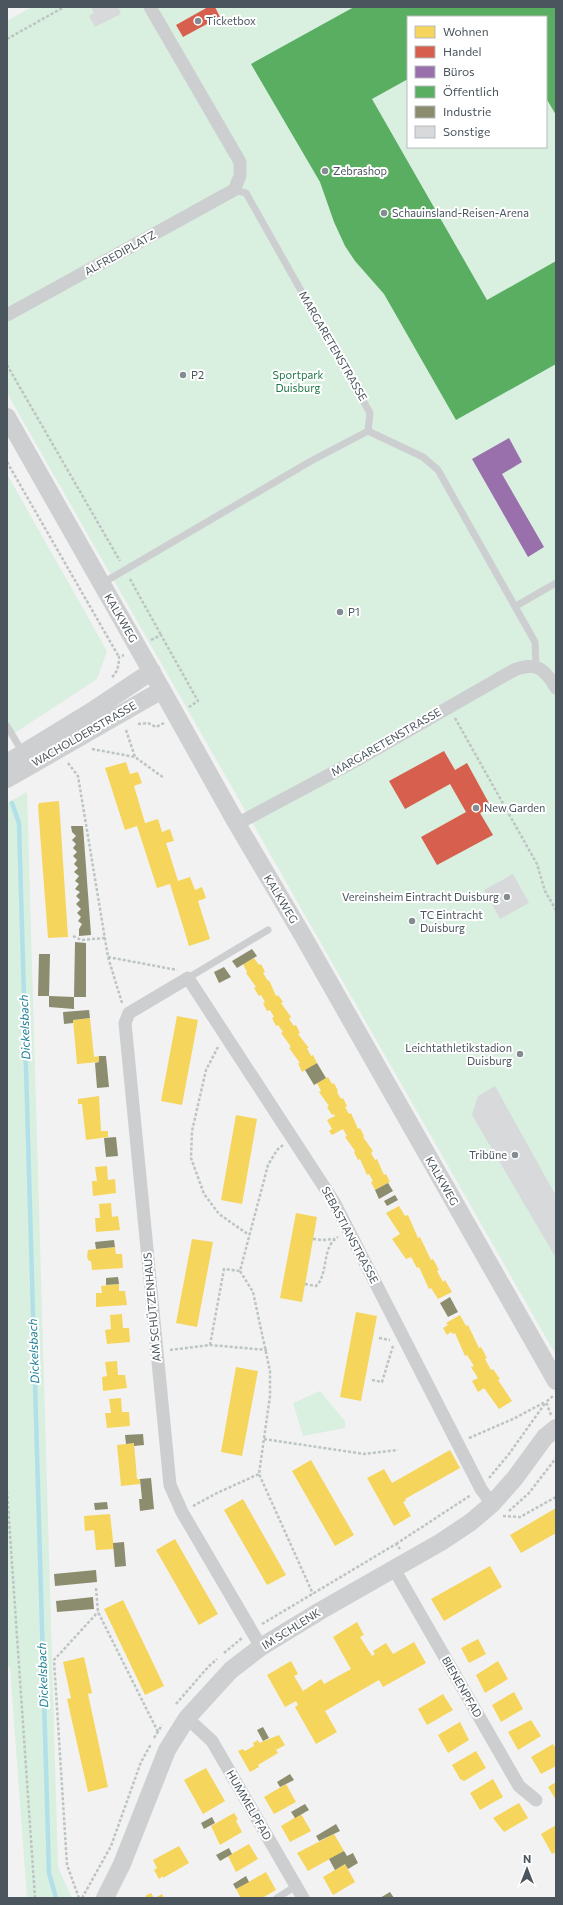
<svg xmlns="http://www.w3.org/2000/svg" width="563" height="1905" viewBox="0 0 563 1905" font-family="Commissioner,sans-serif">
<style>
.green{fill:#d9efe0;fill-rule:evenodd}
.homes{fill:#f6d55c}
.shops{fill:#d6604d}
.offices{fill:#9970ab}
.public{fill:#5aae61}
.industry{fill:#8c8c6e}
.lines{fill:none;stroke-linecap:round;stroke-linejoin:round}
.stream{stroke:#b2e0e9;stroke-width:4.5}
.building{fill:#d8d9da}
.path{stroke:#bcc5c2;stroke-width:2.5;stroke-dasharray:3 2;stroke-linecap:butt}
.lane{stroke:#ccced0;stroke-width:7}
.street{stroke:#ccced0;stroke-width:13}
.secondary{stroke:#cdcfd1;stroke-width:18}
.poi-dot{fill:#858c91;stroke:#fff;stroke-width:1.5}
.labels{text-anchor:middle;stroke-width:4;stroke-linejoin:round;paint-order:stroke}
.poi-label{font-size:11px;fill:#4b555d;stroke:#fff;text-anchor:start}
.street-label{font-size:11px;fill:#4b555d;stroke:#fff}
.park-label{font-size:11px;fill:#217949;stroke:#fff}
.water-label{font-size:12px;font-style:italic;fill:#197e93;stroke:#fff}
</style>
<rect width="100%" height="100%" fill="#f2f2f2"/>
<path class="green" d="M32 7H556V1355L7 393V21ZM408 17H546V147H408Z
M7 474 107 651 97 679 7 738Z
M27 792 58 1867 72 1898H27L10 1667H7V803Z
M320 1391 345 1421V1428L303 1436 293 1403Z"/>
<path class="homes" d="M126 762 130 774 138 772 142 783 134 786 145 823 158 819 162 832 170 829 174 841 166 843 178 881 190 877 195 890 202 887 206 898 198 901 210 939 189 946 170 884 157 888 137 826 125 830 105 768Z
M59 801 68 937 48 938 38 806 39 803Z
M254 958 259 965 261 964 265 972 263 973 268 981 269 980 276 996 278 995 283 1002 281 1003 291 1017 289 1019 294 1026 296 1025 300 1033 298 1034 309 1048H307L311 1056 313 1055 317 1063 302 1072 298 1063H300L289 1048 291 1047 281 1033 283 1032 278 1025 276 1026 272 1018 274 1017 270 1010 267 1011 263 1003 265 1002 261 995 259 996 254 988 256 987 246 973 247 972 243 964Z
M177 1016 198 1020 182 1105 161 1101Z
M90 1018 94 1057 99 1056V1062L77 1064 73 1020Z
M328 1077 332 1084 334 1083 338 1091 337 1092 341 1099 343 1098 347 1106 345 1107 349 1114 351 1113 358 1129 360 1128 364 1136 363 1137 373 1151 371 1153 375 1160 377 1159 384 1175 386 1174 390 1182 375 1190 371 1182 373 1181 369 1174 367 1175 360 1159 358 1160 354 1152 355 1151 345 1137 347 1136 343 1129 332 1135 329 1131 332 1129 327 1120 335 1116 334 1114 332 1115 327 1107 329 1106 319 1092 321 1091 317 1083Z
M99 1096 101 1131H108V1137L86 1140 82 1104H78V1099Z
M236 1115 257 1119 242 1204 221 1200Z
M107 1166 108 1180 115 1179 116 1193 93 1196 92 1181H97L95 1167Z
M111 1203 112 1217 118 1216 120 1230 96 1232 95 1218H100L99 1204Z
M399 1206 405 1216 408 1215 418 1238 420 1237 431 1260 433 1259 439 1270 437 1271 443 1282 445 1280 452 1292 438 1299 431 1288 429 1289 419 1267 417 1268 411 1257 406 1259 392 1239 400 1234 386 1213Z
M296 1213 317 1217 302 1302 280 1298Z
M192 1239 213 1242 197 1327 176 1323Z
M115 1247 116 1254H122L123 1268 92 1270 91 1261H89L87 1257 88 1250Z
M119 1284V1291H125L127 1305 96 1307V1293H102L101 1286Z
M356 1312 377 1316 361 1401 340 1397Z
M122 1314 123 1328H129L130 1342 107 1344 105 1330 111 1329 110 1315Z
M460 1315 466 1326 468 1325 479 1348 481 1347 487 1358 485 1359 491 1370 493 1369 500 1379 498 1380 512 1401 499 1409 484 1388 478 1392 472 1381 478 1378 471 1367 474 1366 467 1355 465 1356 455 1333 453 1334 451 1332 447 1335 443 1328 448 1325 446 1323Z
M117 1361 118 1375H125L127 1388 103 1391 102 1377 107 1376 105 1362Z
M236 1367 258 1371 242 1456 221 1452Z
M121 1398 122 1412H129L130 1426 107 1428 105 1413H111L109 1399Z
M134 1443 137 1479H140V1484L121 1486 117 1445Z
M450 1450 460 1468 405 1499 406 1501 403 1502 411 1516 394 1526 367 1478 384 1469 392 1483Z
M311 1460 354 1535 335 1546 292 1471Z
M243 1499 286 1575 267 1585 224 1510Z
M556 1508V1533L521 1553 510 1535Z
M110 1514 114 1549 96 1550 94 1530 85 1531 84 1516Z
M175 1539 218 1614 199 1625 156 1550Z
M490 1566 502 1587 444 1621 431 1599Z
M123 1600 164 1686 145 1695 104 1609Z
M357 1622 364 1635 360 1637 372 1656 375 1654 373 1651 386 1643 393 1654 414 1642 426 1663 383 1687 379 1680 325 1711 337 1732 316 1744 295 1707 298 1705 296 1701 285 1707 267 1675 291 1661 298 1674 294 1676 303 1691 321 1679 324 1684 351 1669 333 1637Z
M478 1639 486 1654 469 1663 461 1648Z
M84 1657 92 1693 88 1694 108 1787 88 1792 67 1699 71 1698 63 1662Z
M498 1661 508 1679 485 1693 476 1675Z
M514 1692 523 1709 501 1722 492 1705Z
M443 1694 453 1710 427 1725 418 1709Z
M531 1720 541 1736 518 1750 508 1732Z
M460 1722 469 1740 448 1753 438 1735Z
M279 1735 285 1745 276 1750 278 1753 258 1765 259 1767 250 1772 238 1751 243 1749 245 1751 254 1746 253 1743 258 1740 259 1743Z
M553 1744 556 1749V1766L541 1774 531 1757Z
M476 1751 486 1768 464 1781 460 1779 452 1765Z
M206 1768 225 1801 203 1814 184 1780Z
M493 1779 503 1797 480 1810 470 1793Z
M556 1782V1800L548 1787Z
M286 1784 296 1802 274 1814 264 1797Z
M519 1803 528 1818 504 1832 493 1818Z
M234 1813 238 1819 236 1821 242 1832 220 1845 211 1826Z
M301 1814 311 1831 290 1842 281 1826Z
M556 1825V1852L552 1854 541 1834Z
M334 1834 344 1851 308 1871 297 1853Z
M249 1844 258 1859 236 1872 228 1856Z
M179 1846 189 1863 163 1878V1876L159 1879 154 1870 157 1868 153 1860Z
M345 1864 355 1882 333 1895 323 1877Z
M266 1872 276 1890 262 1898H241L236 1889Z
M151 1893 154 1898H147L145 1896Z
M162 1894 164 1898H155Z"/>
<path class="shops" d="M208 7H215L220 17 183 37 176 25Z
M444 751 455 770 467 763 491 807 480 813 493 835 437 865 421 837 466 812 450 784 405 809 389 781Z"/>
<path class="offices" d="M509 438 522 462 502 474 544 547 528 557 472 459Z"/>
<path class="public" d="M354 7H556V115L546 98V17H408V79L372 99 487 300 556 261V364L456 420 384 294 355 261 345 246 334 222 320 182 251 64Z"/>
<path class="industry" d="M71 826H83L91 935 79 936V929L82 924 78 921 81 917 77 913 81 909 76 904 80 900 76 896 80 892 75 889 79 884 75 881 79 876 74 872 78 868 74 864 77 860 73 856 77 852 73 848 76 844 72 840 76 836 72 832Z
M75 942 86 943V997H74Z
M252 949 257 956 237 968 232 961Z
M39 954H50L49 996H38Z
M224 967 231 977 219 983 214 972Z
M49 996 74 997V1009L49 1007Z
M89 1010 90 1018 73 1020V1023L64 1024 63 1012Z
M99 1056H106L109 1087 97 1088 95 1063 99 1062Z
M317 1063 326 1078 314 1085 305 1070Z
M116 1137 118 1156 106 1157 104 1138Z
M388 1183 393 1191 379 1199 375 1190Z
M395 1195 398 1200 387 1206 384 1201Z
M114 1240 115 1247 96 1249 95 1242Z
M118 1277 119 1284 106 1285V1278Z
M450 1297 458 1312 448 1317 440 1303Z
M143 1434 144 1445 134 1446V1443L126 1444 125 1435Z
M151 1478 154 1509 140 1511 139 1499H142L140 1479Z
M107 1502 108 1509 95 1510 94 1503Z
M124 1542 126 1566 115 1567 113 1543Z
M96 1570 97 1582 55 1586 54 1574Z
M93 1597 94 1609 57 1612 56 1601Z
M263 1727 269 1738 263 1741 257 1730Z
M290 1774 294 1780 280 1787 277 1782Z
M305 1804 309 1810 295 1818 291 1812Z
M212 1817 215 1823 204 1829 201 1823Z
M336 1824 340 1831 319 1841 316 1836Z
M229 1848 232 1854 220 1861 216 1855Z
M344 1851 347 1856 353 1853 358 1863 348 1869 345 1864 335 1870 329 1859Z
M246 1876 249 1882 236 1889 233 1884Z
M390 1892 394 1898H380Z"/>
<g class="lines">
<path class="stream" d="M12 803 19 823 49 1873 56 1898"/>
</g>
<path class="building" d="M91 7H118L121 14 95 27 89 16 94 13Z
M513 874 529 903 500 919 484 890Z
M495 1086 556 1196V1258L472 1115 478 1096Z"/>
<g class="lines">
<path class="path" d="M7 39 64 7
M7 365 120 561
M7 462 119 657
M130 579 161 635
M151 640 161 635 198 701 189 707
M112 677C118 672 119 664 119 657L124 655
M455 718 537 864 545 891 556 910
M138 724 148 723 156 727 164 723
M126 730 135 757
M92 749 135 757 164 778
M68 763 78 776 108 957 122 1003
M73 936 81 940 105 938
M108 957 177 970
M218 1047 206 1070 192 1131 191 1158 204 1194 219 1214 249 1235
M283 1145 277 1150 268 1165 240 1271 253 1292 270 1371V1396L259 1474 313 1594
M313 1239 322 1240 335 1239
M305 1284 316 1286C329 1274 321 1247 338 1237
M379 1338 390 1340
M210 1345 224 1269 240 1271
M170 1350 210 1345 267 1350
M372 1380 382 1382 393 1346
M551 1415 546 1402 553 1396
M469 1438 513 1419 545 1402
M264 1439 364 1454 398 1450
M489 1478 509 1454 546 1402
M7 1491 35 1898
M193 1506 217 1493 259 1474
M509 1511 529 1493 556 1458
M503 1516 520 1517 556 1497
M396 1544 471 1495
M96 1588 98 1612 158 1732
M262 1624 396 1544 400 1549
M224 1653 242 1638
M176 1704 208 1667 217 1659
M154 1738 162 1725
M79 1898 67 1865 54 1660 98 1612
M82 1898 111 1846 141 1762 151 1744"/>
<path class="lane" d="M234 190 246 193 370 413 368 431 423 457 438 470 535 642 536 666
M101 584 311 461 368 431
M516 606 556 583
M7 726 23 753
M188 978 268 930
M277 1898 296 1886"/>
<path class="street" d="M7 315 234 190 240 176V162L150 7
M237 824 357 760 514 670C536 661 545 669 556 688
M394 1569 519 1786 536 1800
M261 1647 182 1512 170 1485 125 1023 129 1013 188 978 334 1202 481 1489 492 1504
M187 1718 212 1741 303 1898"/>
<path class="secondary" d="M7 417 162 690 237 824 303 936 556 1381
M7 763 92 711 152 671
M7 779 162 690
M105 1898 122 1864 167 1750 187 1718 231 1670 261 1647 320 1611 441 1542 471 1522 492 1504 515 1478 545 1437 556 1428"/>
</g>
<g class="poi-dot">
<circle cx="198" cy="21" r="4"/>
<circle cx="325" cy="171" r="4"/>
<circle cx="384" cy="213" r="4"/>
<circle cx="183" cy="375" r="4"/>
<circle cx="340" cy="612" r="4"/>
<circle cx="476" cy="808" r="4"/>
<circle cx="507" cy="897" r="4"/>
<circle cx="412" cy="921" r="4"/>
<circle cx="520" cy="1054" r="4"/>
<circle cx="515" cy="1155" r="4"/>
</g>
<g class="labels">
<g class="poi-label">
<text x="206" y="25">Ticketbox</text>
<text x="333" y="175">Zebrashop</text>
<text x="392" y="217">Schauinsland-Reisen-Arena</text>
<text x="191" y="379">P2</text>
<text x="348" y="616">P1</text>
<text x="484" y="812">New Garden</text>
<text x="499" y="901" text-anchor="end">Vereinsheim Eintracht Duisburg</text>
<text x="420" y="919">TC Eintracht<tspan x="420" dy="13">Duisburg</tspan></text>
<text x="512" y="1052" text-anchor="end">Leichtathletikstadion<tspan x="512" dy="13">Duisburg</tspan></text>
<text x="507" y="1159" text-anchor="end">Tribüne</text>
</g>
<g class="street-label">
<text transform="translate(120 253) rotate(-29)" y="4">ALFREDIPLATZ</text>
<text transform="translate(333 346) rotate(60)" y="4">MARGARETENSTRASSE</text>
<text transform="translate(121 618) rotate(60)" y="4">KALKWEG</text>
<text transform="translate(84 734) rotate(-30)" y="4">WACHOLDERSTRASSE</text>
<text transform="translate(386 742) rotate(-30)" y="4">MARGARETENSTRASSE</text>
<text transform="translate(281 899) rotate(59)" y="4">KALKWEG</text>
<text transform="translate(442 1181) rotate(60)" y="4">KALKWEG</text>
<text transform="translate(350 1235) rotate(62)" y="4">SEBASTIANSTRASSE</text>
<text transform="translate(152 1307) rotate(-95)" y="4">AM SCHÜTZENHAUS</text>
<text transform="translate(291 1629) rotate(-32)" y="4">IM SCHLENK</text>
<text transform="translate(462 1687) rotate(60)" y="4">BIENENPFAD</text>
<text transform="translate(249 1805) rotate(60)" y="4">HUMMELPFAD</text>
</g>
<g class="park-label">
<text x="298" y="379">Sportpark<tspan x="298" dy="13">Duisburg</tspan></text>
</g>
<g class="water-label">
<text transform="translate(25 1027) rotate(-92)" y="4">Dickelsbach</text>
<text transform="translate(34 1351) rotate(-92)" y="4">Dickelsbach</text>
<text transform="translate(43 1675) rotate(-92)" y="4">Dickelsbach</text>
</g>
</g>
<rect width="563" height="1905" fill="none" stroke="#4b555d" stroke-width="16"/>
<rect x="407" y="16" width="140" height="132" fill="#ffffff" stroke="#b7bbbe"/>
<rect x="415" y="26" width="20" height="12" fill="#f6d55c" stroke="#b7bbbe"/>
<text x="443" y="36" font-size="12" fill="#4b555d">Wohnen</text>
<rect x="415" y="46" width="20" height="12" fill="#d6604d" stroke="#b7bbbe"/>
<text x="443" y="56" font-size="12" fill="#4b555d">Handel</text>
<rect x="415" y="66" width="20" height="12" fill="#9970ab" stroke="#b7bbbe"/>
<text x="443" y="76" font-size="12" fill="#4b555d">Büros</text>
<rect x="415" y="86" width="20" height="12" fill="#5aae61" stroke="#b7bbbe"/>
<text x="443" y="96" font-size="12" fill="#4b555d">Öffentlich</text>
<rect x="415" y="106" width="20" height="12" fill="#8c8c6e" stroke="#b7bbbe"/>
<text x="443" y="116" font-size="12" fill="#4b555d">Industrie</text>
<rect x="415" y="126" width="20" height="12" fill="#d8d9da" stroke="#b7bbbe"/>
<text x="443" y="136" font-size="12" fill="#4b555d">Sonstige</text>
<g transform="translate(527 1869)" stroke="#ffffff" stroke-width="3" paint-order="stroke">
<path d="M0-3L7 15L0 10L-7 15Z" fill="#4b555d"/>
<text y="-6" font-size="11" font-weight="bold" text-anchor="middle" fill="#4b555d">N</text>
</g>
</svg>
